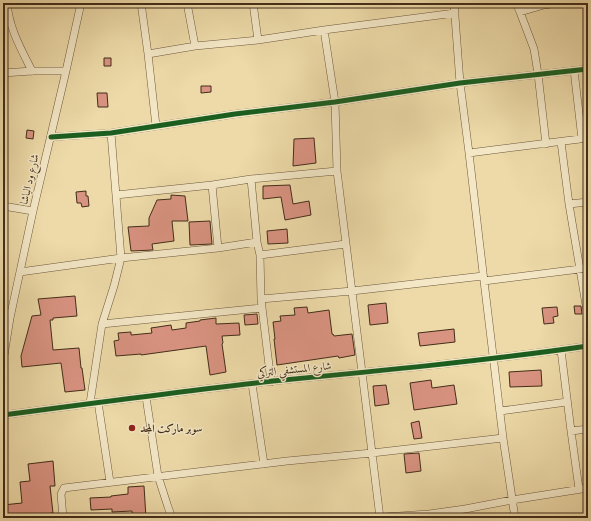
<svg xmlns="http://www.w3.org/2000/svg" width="591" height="521" viewBox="0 0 591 521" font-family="'IM FELL English',Amiri,serif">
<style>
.building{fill:#d99381;stroke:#432d19}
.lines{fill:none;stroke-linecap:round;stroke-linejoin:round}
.minor-casing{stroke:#6e583d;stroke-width:8}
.minor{stroke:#f3e7c6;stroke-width:7}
.cycleway-casing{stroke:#f3e7c6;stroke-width:8}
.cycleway{stroke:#1b5e20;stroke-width:5}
.poi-dot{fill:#8f2418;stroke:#f3e7c6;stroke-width:1.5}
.labels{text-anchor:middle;stroke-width:3;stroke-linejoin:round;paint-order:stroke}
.street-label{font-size:11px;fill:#432d19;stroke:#f3e7c6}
.poi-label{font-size:11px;font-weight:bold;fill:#432d19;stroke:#f3e7c6;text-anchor:start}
</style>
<rect width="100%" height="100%" fill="#eddaa8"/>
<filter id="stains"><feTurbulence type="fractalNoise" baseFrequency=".005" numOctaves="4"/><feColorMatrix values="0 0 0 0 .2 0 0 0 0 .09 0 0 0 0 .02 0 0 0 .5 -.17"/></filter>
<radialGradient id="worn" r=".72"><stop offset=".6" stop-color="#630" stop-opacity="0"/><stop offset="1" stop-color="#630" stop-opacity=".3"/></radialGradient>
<path class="building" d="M104 58H111V66H104Z
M201 86H211V92L201 93Z
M97 93H107L108 107H98Z
M27 130 34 131 33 139 26 138Z
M314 138 316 163 293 166 294 139Z
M290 185 293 204 309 201 311 215 285 220 281 197 263 199V186Z
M86 191V196H88L89 206 82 207 81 203H77L76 192Z
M171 195 185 196 188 221H172L174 241 152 244 153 250 131 251 128 227 149 226V218L157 200 171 199Z
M210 221 212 244 190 245 189 222Z
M287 229 288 243 268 244 267 231Z
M75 296 77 316 53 318V320H50L53 350 79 348 81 368H82L85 390 65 392 61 363 22 367 21 356 32 316 41 315 38 299Z
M386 303 388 323 370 325 368 305Z
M574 306H581L582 314H575Z
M307 307 308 313 329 310 332 334H333L334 336 352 334 355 355 339 358 338 356 277 365 274 339H275L273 322 281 321 280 316 295 315 294 308Z
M557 307 558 316 553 317 554 323 544 324 542 308Z
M257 314 258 324 245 325 244 315Z
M216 318V324L239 323 240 335 222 336 223 343 222 344 226 372 210 375 206 346 141 355V354L116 356 114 341 119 340 118 333 131 332V335L152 333 151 328 171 325 172 330 186 328V323L200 321V320Z
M454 329 455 342 420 346 418 333Z
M541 370 542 386 510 387 509 372Z
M431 380 432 388 454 385 457 404 414 410 410 383Z
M386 385 389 404 375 406 373 386Z
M419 421 422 438 414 439 411 423Z
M419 453 421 471 406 473 404 454Z
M53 461 55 486H50L53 513 11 518H3V505L22 503 20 482 30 481 28 464Z
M144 486 146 518H133L132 511 112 512V509L91 510 90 498 111 497V496L128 494V487Z"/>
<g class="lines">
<g class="minor-casing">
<path id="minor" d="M7 3C9 28 21 49 32 71
M141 3 148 54 156 126
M187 3 195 46
M253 3 258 40
M454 3 460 83 469 153 484 281 503 438 515 518
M516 3 520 12 534 49 538 74 546 144
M520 12 544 5 558 3
M324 30 335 102 337 171 372 453 380 518
M148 54 195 46 258 40 324 30 455 13
M574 70 582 139
M3 73 32 71H66
M51 137 111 133 235 114 335 102 460 83 588 69
M561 142 569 204 588 317
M469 153 588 138
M251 179 257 242 260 255 261 299 271 382
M212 185 218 248
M116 195 212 185 251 179 337 171
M569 204 588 202
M3 206 33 211
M260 255 346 244
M20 272 121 258 218 248 257 242
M484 281 588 268
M261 299 352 291 483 276
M102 324 262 308
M561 350 571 431
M3 362 10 318 33 211 66 71 81 3
M252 384 264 464
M146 397 158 476 168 507 172 518
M98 402 110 482
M90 403 102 324 114 286 121 258 111 133
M500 411 567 402
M3 415C93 403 183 391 273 381 378 371 483 361 588 346
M579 489 571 431 588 429
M63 518 61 494 64 488 287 461 372 453 503 438
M369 518 429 514 465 509 512 500 588 488"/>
</g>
<use href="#minor" class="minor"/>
<g class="cycleway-casing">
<path id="cycleway" d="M51 137 111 133 235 114 335 102 460 83 588 69
M3 415C93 403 183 391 273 381 378 371 483 361 588 346"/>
</g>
<use href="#cycleway" class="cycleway"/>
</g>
<circle class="poi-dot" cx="132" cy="428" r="4"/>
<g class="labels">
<g class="street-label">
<text transform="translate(29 179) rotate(-77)" y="4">شارع ود الباشا</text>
<text transform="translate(294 369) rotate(-6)" y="4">شارع المستشفي التركي</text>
</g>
<g class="poi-label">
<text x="140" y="432">سوبر ماركت المجد</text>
</g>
</g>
<rect width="591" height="521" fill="none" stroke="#eddaa8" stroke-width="16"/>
<rect x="4" y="4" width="583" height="513" fill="none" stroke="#432d19" stroke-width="2"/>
<rect x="8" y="8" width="575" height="505" fill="none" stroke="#432d19"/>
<rect width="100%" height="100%" filter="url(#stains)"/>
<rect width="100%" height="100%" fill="url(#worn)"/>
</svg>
